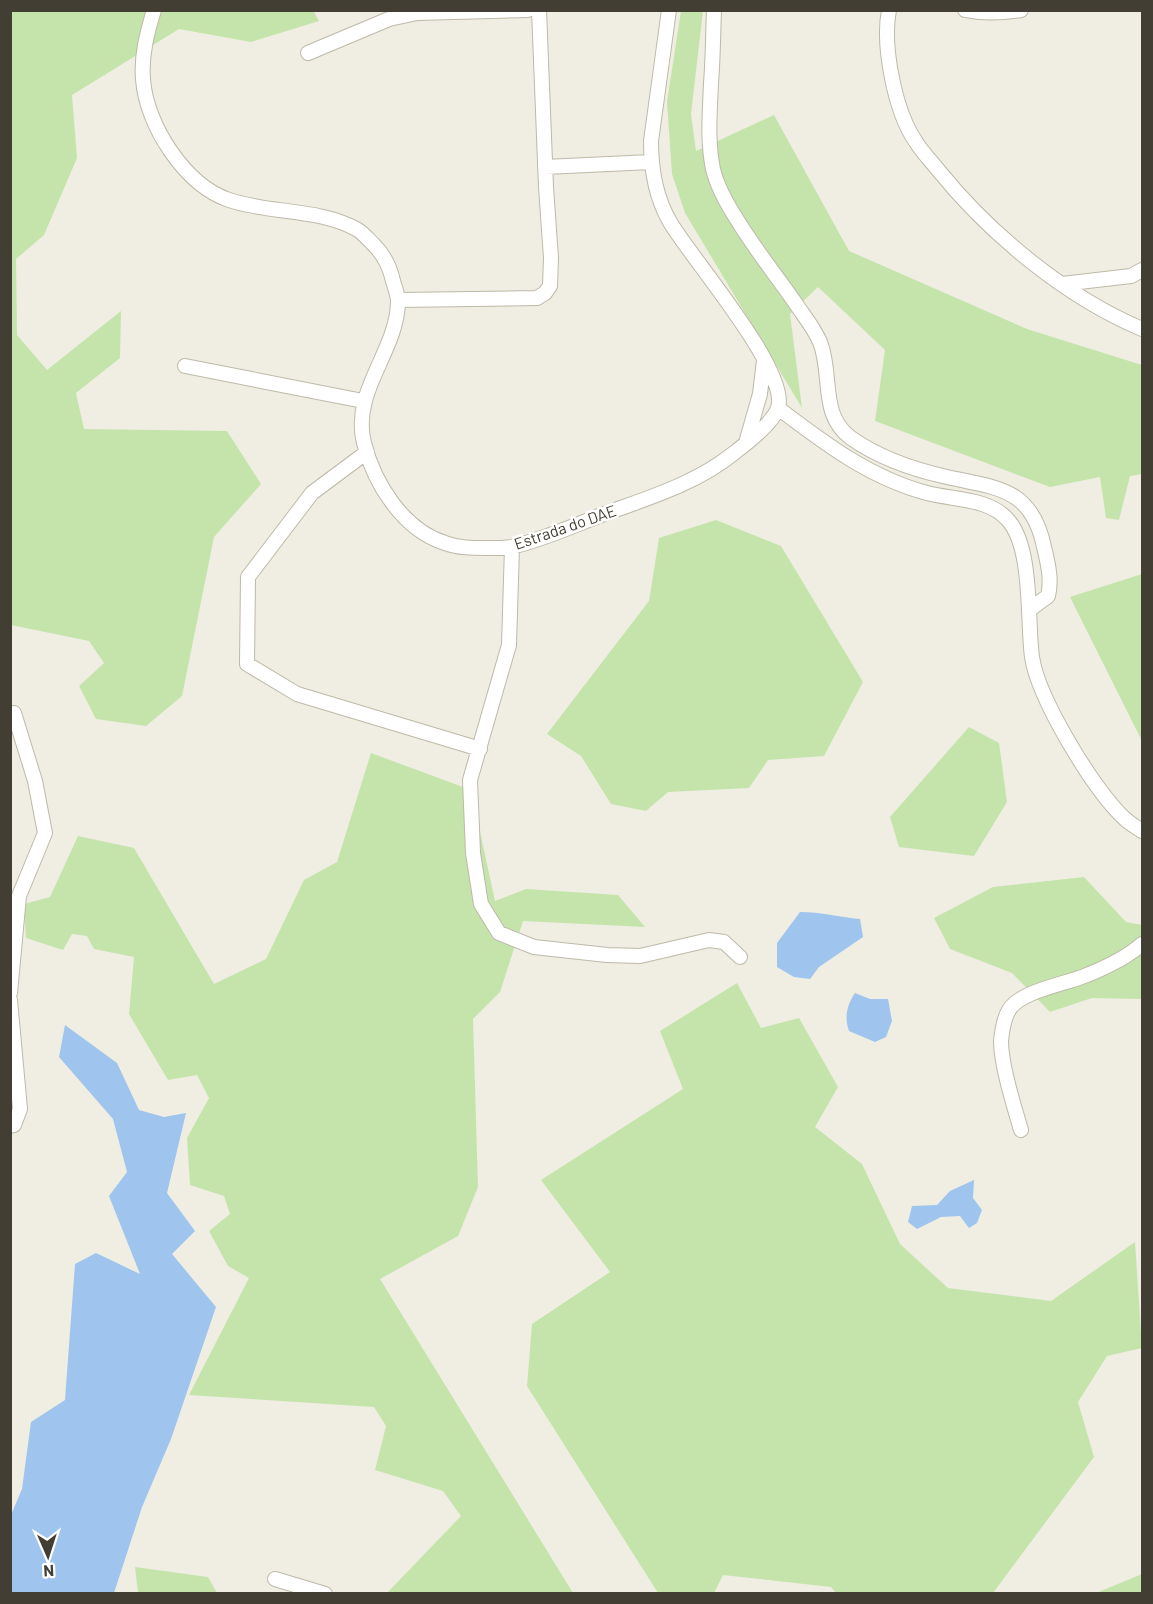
<svg xmlns="http://www.w3.org/2000/svg" width="1153" height="1604" viewBox="0 0 1153 1604" font-family="Barlow,sans-serif">
<style>
.green{fill:#c4e4ac}
.water{fill:#9fc4ed}
.lines{fill:none;stroke-linecap:round;stroke-linejoin:round}
.minor-casing{stroke:#beb9a8;stroke-width:16}
.minor{stroke:#fff;stroke-width:14}
.labels{text-anchor:middle;stroke-width:5;stroke-linejoin:round;paint-order:stroke}
.street-label{font-size:16px;fill:#423e33;stroke:#fff}
</style>
<rect width="100%" height="100%" fill="#f0eee2"/>
<path class="green" d="M313 10 319 21 251 42 179 29 72 95 77 158 44 235 16 259 17 335 47 370 121 311 120 358 76 393 84 429 227 431 261 484 214 537 182 696 146 726 96 719 79 686 104 663 89 641 11 625 10 11Z
M681 11H703L691 114 696 151 774 115 849 251 1027 329 1142 365V474L1130 476 1119 520 1106 518 1100 477 1050 487 875 421 885 350 818 287 790 314 802 408 685 213 672 174 667 102Z
M716 520 781 546 863 682 824 756 768 760 749 788 668 792 646 811 611 804 581 756 547 734 649 601 659 538Z
M1142 574V741L1070 597Z
M969 727 999 743 1007 802 974 856 899 847 890 817Z
M371 753 471 790 495 901 526 889 618 895 645 927 523 921 500 992 473 1019 478 1187 458 1236 380 1279 573 1593H387L461 1516 443 1491 375 1470 386 1426 374 1407 189 1395 249 1278 228 1266 209 1231 230 1214 224 1196 190 1185 187 1138 209 1098 197 1075 168 1080 129 1014 134 957 94 949 87 936 72 934 63 950 26 938 24 904 50 897 78 836 134 848 214 984 266 959 304 880 337 862Z
M1084 877 1126 922 1142 925V998L1141 999 1092 998 1050 1012 1012 973 950 949 934 918 993 887Z
M737 983 761 1028 799 1018 838 1087 815 1127 862 1164 900 1244 948 1288 1051 1301 1135 1242 1142 1348 1107 1356 1078 1402 1094 1457 993 1593H836L831 1587 723 1575 714 1593H658L527 1386 532 1324 610 1272 541 1180 683 1089 660 1031Z
M135 1567 208 1577 217 1593H138Z
M1142 1574V1593H1096Z"/>
<path class="water" d="M800 912C821 912 839 917 860 919L863 937 819 967 810 979 794 977 777 967V943Z
M855 993 870 999H888L892 1021 886 1037 875 1042 849 1031C844 1017 847 1005 855 993Z
M65 1025 117 1063 139 1110 164 1117 186 1113 167 1193 195 1231 172 1254 216 1307 171 1439 142 1507 114 1593H11V1515L22 1489 31 1422 65 1400 75 1264 96 1253 140 1274 109 1196 127 1172 113 1119 59 1057Z
M974 1180 973 1198 982 1210 977 1223 969 1228 960 1216 941 1217 917 1229 908 1222 912 1206 937 1205 950 1191Z"/>
<g class="lines">
<g class="minor-casing">
<path id="minor" d="M154 10C147 33 141 56 143 79 146 125 185 185 229 200 270 214 320 208 358 230 364 234 369 240 374 245 384 255 390 267 393 281 395 288 398 295 398 302 397 352 351 391 364 443 374 483 403 530 445 543 458 548 473 548 487 548 496 548 506 549 515 546 545 539 577 524 607 513 651 497 697 483 734 453 747 443 773 423 778 408 790 371 690 257 670 222 656 198 651 169 651 141L669 10
M714 10C713 35 713 59 711 83 710 112 707 140 713 169 717 186 727 204 736 218 754 248 776 275 796 304 804 316 814 328 820 342 833 374 819 415 851 438 878 457 915 470 947 477 997 488 1032 488 1044 547 1048 564 1052 579 1048 596L1029 610
M889 10C882 46 895 112 916 142 922 152 931 161 939 171 991 235 1066 297 1142 329
M965 10C984 14 1003 13 1021 10
M308 53 389 19 417 13 528 10
M545 167 651 162
M1062 284 1131 276 1142 270
M398 300 537 298 545 293 550 286 551 258 546 187 539 10
M185 366 363 401
M778 408C824 443 870 478 927 493 954 500 989 498 1008 520 1033 548 1027 620 1032 657 1038 698 1093 789 1124 818 1129 823 1136 827 1142 831
M746 443 760 394 764 360
M367 452 312 493 248 577 247 664 297 694 480 749
M512 547 509 645 470 780 473 853 481 904 499 933 534 947 607 955 640 956 709 940 724 942 740 957
M10 993 19 896 45 833 35 781 14 713
M10 1000 20 1109 14 1125 10 1126
M1021 1130C1014 1106 1001 1065 1001 1041 1002 1031 1004 1018 1009 1010 1020 991 1066 984 1087 975 1107 967 1126 958 1142 944
M275 1579 325 1594"/>
</g>
<use href="#minor" class="minor"/>
</g>
<g class="labels">
<g class="street-label">
<text transform="translate(565 527) rotate(-19)" y="6">Estrada do DAE</text>
</g>
</g>
<rect width="1153" height="1604" fill="none" stroke="#423e33" stroke-width="24"/>
<g transform="translate(48 1556) rotate(177)" stroke="#ffffff" stroke-width="4.5" paint-order="stroke">
<path d="M0-4.5L10 22L0 15L-10 22Z" fill="#423e33"/>
<text y="-9" font-size="16" font-weight="bold" text-anchor="middle" fill="#423e33">N</text>
</g>
</svg>
